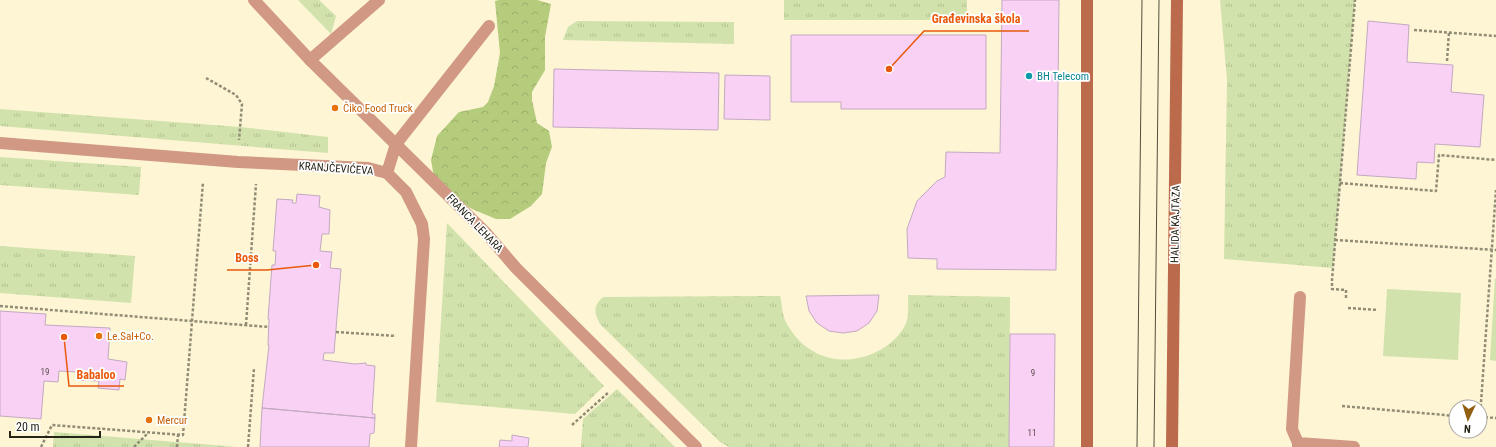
<svg xmlns="http://www.w3.org/2000/svg" width="1496" height="447" viewBox="0 0 1496 447" font-family="'Roboto Condensed',sans-serif">
<style>
.grass{fill:url(#grass-tufts)}
.forest{fill:url(#forest-crowns)}
.pitch{fill:#d1e2ac}
.building{fill:#f8d1f4;stroke:#c3a9c1}
.lines{fill:none;stroke-linecap:round;stroke-linejoin:round}
.path{stroke:#918c75;stroke-width:2.5;stroke-dasharray:3 2;stroke-linecap:butt}
.lane{stroke:#d19984;stroke-width:12}
.street{stroke:#d19984;stroke-width:12}
.secondary{stroke:#bb6a4c;stroke-width:12}
.tram{stroke:#534f3e;stroke-width:1}
.culture-dot{fill:#0f9aa8;stroke:#fff;stroke-width:1.5}
.food-dot{fill:#e8710a;stroke:#fff;stroke-width:1.5}
.labels{text-anchor:middle;stroke-width:3.5;stroke-linejoin:round;paint-order:stroke}
.number-label{font-size:9px;fill:#5a4e4e}
.culture-label{font-size:11px;fill:#0d838f;stroke:#fff;text-anchor:start}
.food-label{font-size:11px;fill:#c56008;stroke:#fff;text-anchor:start}
.street-label{font-size:11px;fill:#262317;stroke:#fff}
.leader{fill:none;stroke:#e8590c;stroke-width:1.5}
.callout-dot{fill:#e8590c;stroke:#fff;stroke-width:1.5}
.callout-label{font-size:12px;text-anchor:middle;font-weight:bold;fill:#e8590c;stroke:#fff;stroke-width:3.5;stroke-linejoin:round;paint-order:stroke}
</style>
<defs>
<pattern id="grass-tufts" width="24" height="20" patternUnits="userSpaceOnUse"><rect width="24" height="20" fill="#d1e2ac"/><path d="M3 7l-1-3M5 7V3M7 7l1-3M15 17l-1-3M17 17v-4M19 17l1-3" fill="none" stroke="#b3c293"/></pattern>
<pattern id="forest-crowns" width="20" height="18" patternUnits="userSpaceOnUse"><rect width="20" height="18" fill="#b5cc7d"/><path d="M2 6a3 3 0 1 1 6 0M12 15a3 3 0 1 1 6 0" fill="none" stroke="#9caf6b"/></pattern>
</defs>
<rect width="100%" height="100%" fill="#fdf5d4"/>
<path class="grass" d="M298 0H319L336 16 331 34Z
M784 0H967V20H784Z
M1220 0H1355L1333 268 1224 259 1227 80Z
M577 21 734 22V44L563 40 568 27Z
M0 109 240 127 328 137V153L0 126Z
M0 157 141 167 139 195 0 185Z
M447 223 604 386 575 414 436 402Z
M0 246 135 256 131 303 0 293Z
M908 295 1010 297 1009 447H729L720 442 600 324C594 313 593 306 603 297L780 296C782 303 782 313 785 320 804 360 848 371 885 347 893 342 905 330 907 320 909 312 908 303 908 295Z
M617 389 675 447H581L583 419Z
M54 432 237 447H53Z"/>
<path class="forest" d="M499 0H537L551 4 545 37V70L532 92V100L537 123 549 131 552 147 546 163 542 194 531 206 510 219H496L472 209 458 201 434 177 431 160 437 136 459 112 483 107 488 102 494 86 500 53 495 1Z"/>
<path class="pitch" d="M1495 278 1496 279V361L1490 360Z
M1387 289 1461 293 1458 360 1383 356Z"/>
<path class="building" d="M1002 0H1059L1056 270 937 269V259L908 258 907 229 917 201 937 181 945 177 946 152 1000 153Z
M1368 21 1409 25 1407 62 1453 65 1451 92 1484 95 1480 147 1435 144 1434 163 1417 162 1416 179 1357 175Z
M791 35H986V109H841V102H791Z
M554 69 719 73 718 130 553 127Z
M725 75 770 76V120L724 119Z
M297 194 320 196 319 207 330 210 329 234H322L320 251 332 252 330 268 341 269 334 353H324L323 360 355 364 366 363V365L375 366 372 414H375V418L262 408 269 345H268L269 319H268L272 265H275L276 251H273L277 199 293 200 292 203H296Z
M879 295 877 311 869 323 857 331 843 333 829 331 817 323 809 311 806 296Z
M0 311 46 314 45 325 110 328 108 359 127 362 125 380 120 379 119 390 98 388 99 381 77 380V372L59 371 58 382 44 381 41 419 0 416Z
M1010 334H1055L1054 447H1009Z
M262 408 375 418 374 433 370 434 369 447H260Z
M512 435 529 438 528 447H499L500 440 512 441Z"/>
<g class="lines">
<path class="path" d="M1414 30 1496 36
M1447 61 1449 32
M206 78 236 95 242 104 239 140
M1340 183 1436 191 1439 155 1496 160
M1335 240 1496 250
M1346 298V290L1332 289V280L1355 0
M0 306 269 327
M1348 308 1378 310
M246 325 256 184
M336 332 396 336
M1342 406 1456 416
M1480 417 1496 190
M1480 417 1496 418
M572 425 609 392
M41 447 52 425 183 435 203 182
M134 447 148 433
M177 447 178 435
M248 447 254 368"/>
<path class="lane" d="M310 60 379 0
M396 144 489 26
M1298 443 1292 429 1300 297
M1298 447V443L1354 447"/>
<path class="street" d="M254 0 310 60 485 232 516 268 696 447
M0 143 238 162 368 168 387 173 406 192 422 224 424 239 411 447
M387 173 396 144"/>
<path class="secondary" d="M1087 447V0
M1172 447 1177 0"/>
<path class="tram" d="M1137 447 1142 0
M1154 447 1159 0"/>
</g>
<circle class="culture-dot" cx="1029" cy="76" r="4"/>
<g class="food-dot">
<circle cx="335" cy="108" r="4"/>
<circle cx="99" cy="336" r="4"/>
<circle cx="149" cy="420" r="4"/>
</g>
<g class="labels">
<g class="number-label">
<text x="45" y="375">19</text>
<text x="1033" y="376">9</text>
<text x="1032" y="436">11</text>
</g>
<g class="culture-label">
<text x="1037" y="80">BH Telecom</text>
</g>
<g class="food-label">
<text x="343" y="112">Čiko Food Truck</text>
<text x="107" y="340">Le.Sal+Co.</text>
<text x="157" y="424">Mercur</text>
</g>
<g class="street-label">
<text transform="translate(336 168) rotate(4)" y="4">KRANJČEVIĆEVA</text>
<text transform="translate(475 223) rotate(46)" y="4">FRANCA LEHARA</text>
<text transform="translate(1175 224) rotate(-89)" y="4">HALIDA KAJTAZA</text>
</g>
</g>
<path class="leader" d="M889 69L924 31H1029M316 265L267 270H227M64 337L69 386H124"/>
<g class="callout-dot">
<circle cx="889" cy="69" r="4"/>
<circle cx="316" cy="265" r="4"/>
<circle cx="64" cy="337" r="4"/>
</g>
<g class="callout-label">
<text x="976" y="23">Građevinska škola</text>
<text x="247" y="262">Boss</text>
<text x="96" y="379">Babaloo</text>
</g>
<g transform="translate(1468 419) rotate(184)"><circle r="19" fill="#ffffff" stroke="#a8a7a2"/>
<path d="M0-3L7 15L0 10L-7 15Z" fill="#926010"/>
<text y="-6" font-size="11" font-weight="bold" text-anchor="middle" fill="#262317">N</text>
</g>
<path d="M10 431v6h90v-6" fill="none" stroke="#262317" stroke-width="2"/>
<text x="16" y="431" font-size="12" fill="#262317" stroke="#ffffff" stroke-width="3" paint-order="stroke">20 m</text>
</svg>
